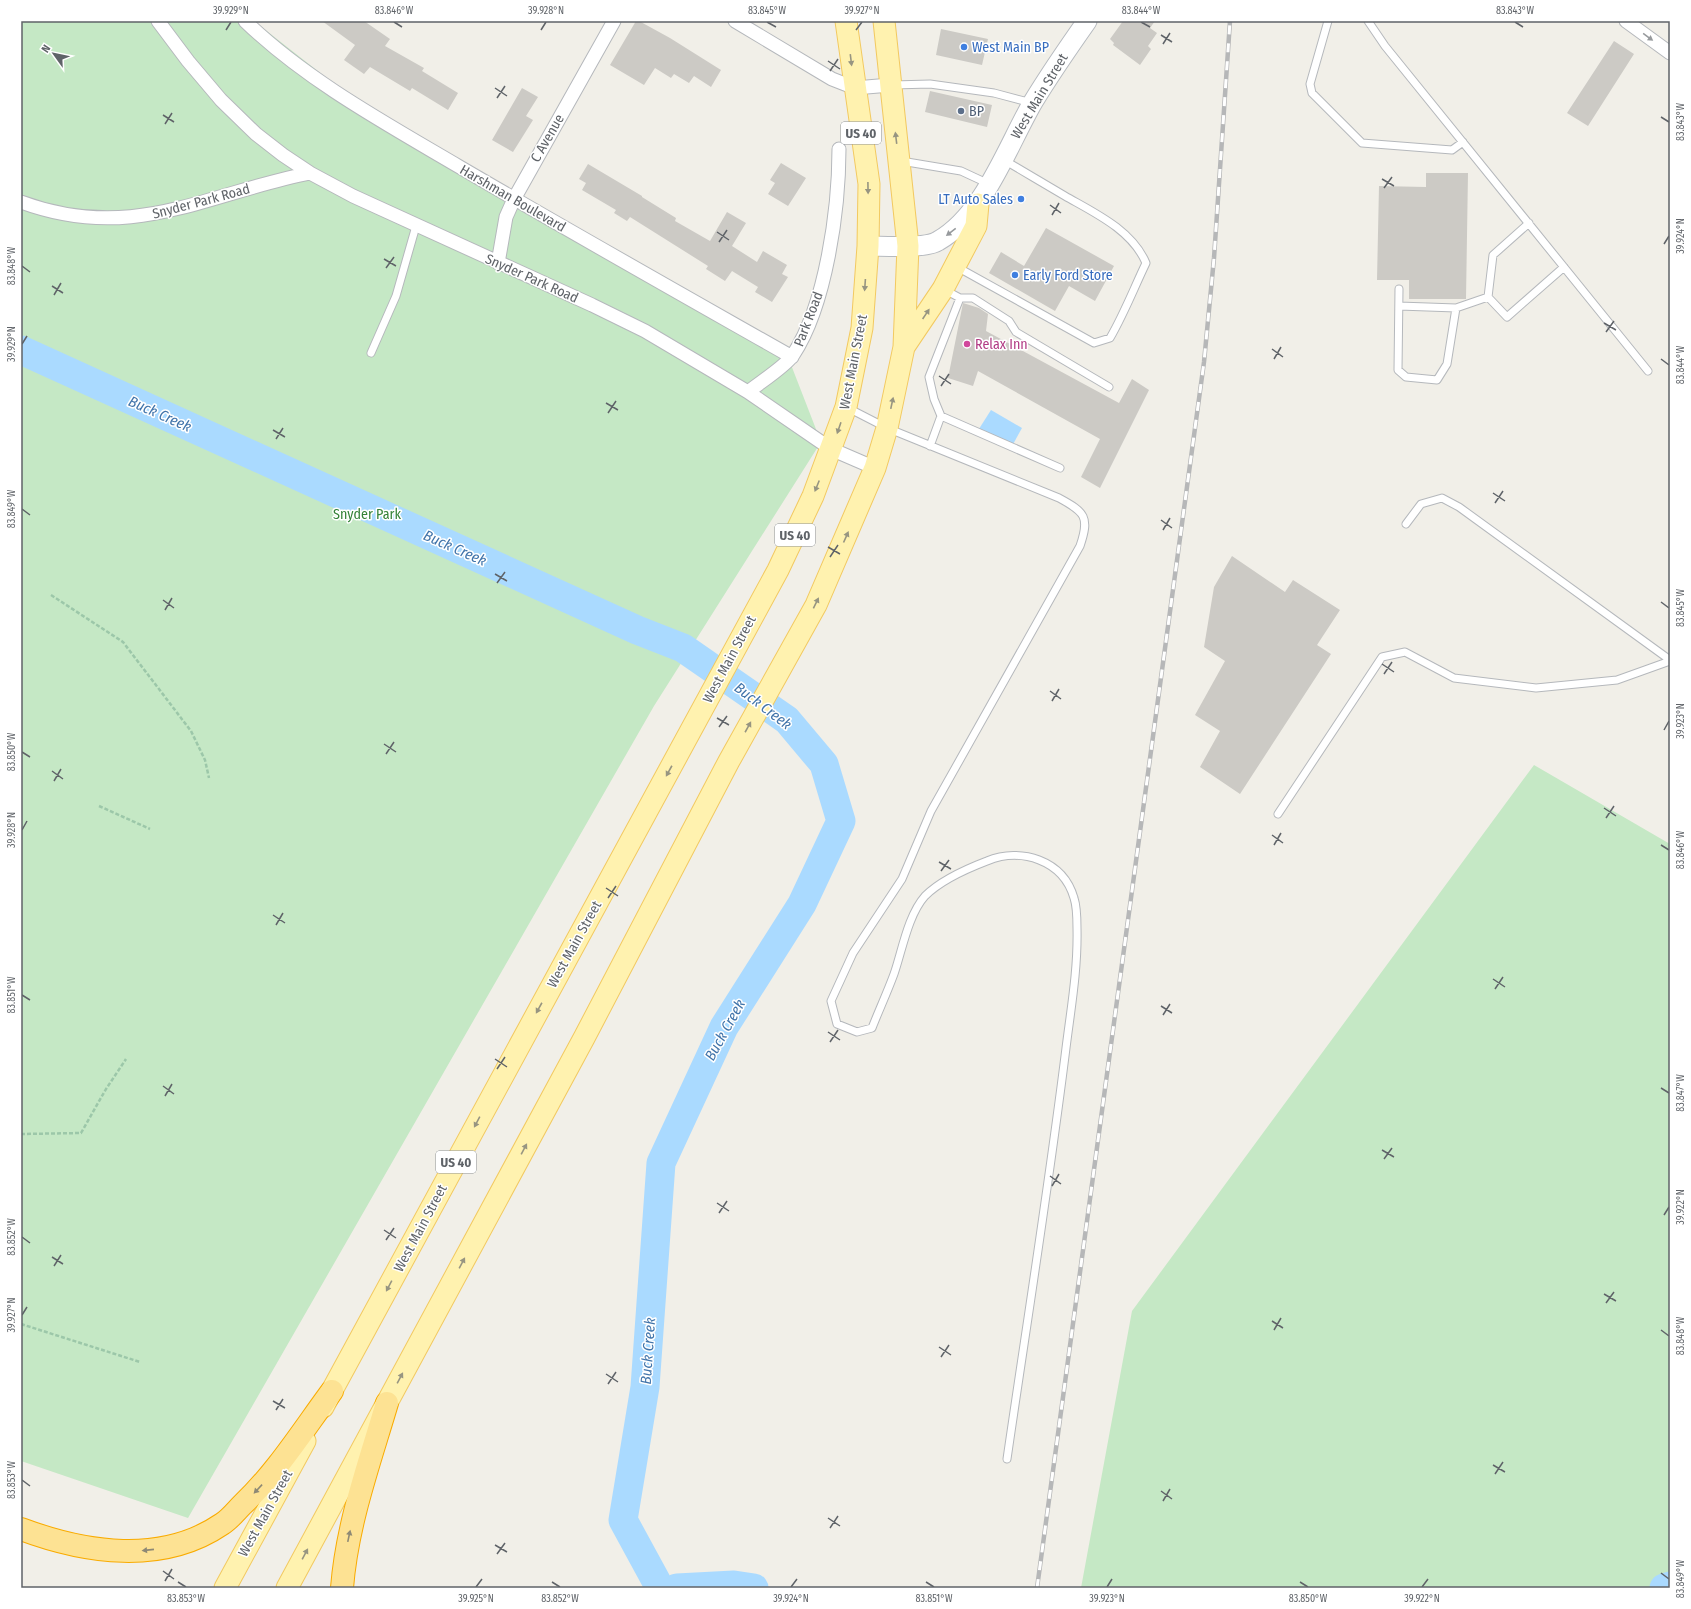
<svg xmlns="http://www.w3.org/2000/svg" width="1691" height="1609" viewBox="0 0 1691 1609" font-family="'Fira Sans Condensed',sans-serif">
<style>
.green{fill:#c5e8c5}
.water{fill:#aadaff}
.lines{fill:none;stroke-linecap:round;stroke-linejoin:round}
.river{stroke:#aadaff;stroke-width:29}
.building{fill:#cccac5}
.lane-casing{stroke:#b5b8bc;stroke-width:9}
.street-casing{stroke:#b5b8bc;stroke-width:15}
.secondary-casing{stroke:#b6babf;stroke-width:21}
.primary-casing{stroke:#f2c960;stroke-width:23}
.highway-casing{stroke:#f9ab00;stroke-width:24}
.path{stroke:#9cc7a9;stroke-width:2.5;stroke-dasharray:4 2;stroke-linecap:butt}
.lane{stroke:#fff;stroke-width:7}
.street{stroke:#fff;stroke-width:13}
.secondary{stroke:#fff;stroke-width:19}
.primary{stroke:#fff2af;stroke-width:21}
.highway{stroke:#fde293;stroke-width:22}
.rail-casing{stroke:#b6b7b8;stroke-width:4.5}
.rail{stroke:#fff;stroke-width:3;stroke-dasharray:9;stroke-linecap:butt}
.oneway{fill:#979a9d}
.oneway2{fill:#979581}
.oneway3{fill:#8e8975}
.ticks{fill:none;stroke:#5f6368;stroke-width:1.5}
.shop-dot{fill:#3f7fe0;stroke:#fff;stroke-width:1.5}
.service-dot{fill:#5c6f8a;stroke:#fff;stroke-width:1.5}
.hotel-dot{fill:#d1479c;stroke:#fff;stroke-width:1.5}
.labels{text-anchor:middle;stroke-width:3;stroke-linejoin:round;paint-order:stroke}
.shield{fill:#fff;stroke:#8f9295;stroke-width:1}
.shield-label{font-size:13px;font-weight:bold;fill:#5f6368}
.shop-label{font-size:14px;fill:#366cbe;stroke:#fff;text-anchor:start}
.street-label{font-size:14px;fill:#5f6368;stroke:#fff}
.service-label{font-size:14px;fill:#4e5e75;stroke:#fff;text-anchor:start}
.hotel-label{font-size:14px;fill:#b23c85;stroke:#fff;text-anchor:start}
.park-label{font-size:14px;fill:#348238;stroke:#fff}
.water-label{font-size:15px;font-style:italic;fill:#4174aa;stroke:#fff}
.neatline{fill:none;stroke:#5f6368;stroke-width:1.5}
.ticks-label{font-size:10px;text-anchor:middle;fill:#5f6368}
</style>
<rect width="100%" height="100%" fill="#f1efe8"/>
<path class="green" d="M21 21H254L384 123 788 357 821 442 654 706 188 1518 21 1461Z
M1534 765 1670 844V1588H1081L1132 1311Z"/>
<path class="water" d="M991 410 1022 428 1012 446 977 432Z"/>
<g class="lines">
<path class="river" d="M21 350 637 630 683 648 787 720 824 764 841 821 802 904 724 1027 661 1163 645 1387 623 1520 660 1588
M677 1588 734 1585 754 1588
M1664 1588 1670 1586"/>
</g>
<path class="building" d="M322 21H364L390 39 385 46 424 68 422 71 458 93 448 110 412 88 410 91 370 67 364 74 344 60 355 45Z
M636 21H639L670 38 721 70 711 87 694 76 689 83 674 74 671 78 655 68 644 85 610 65Z
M1123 21H1155L1150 28 1157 33 1148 46 1151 49 1140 65 1113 45 1114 43 1110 39Z
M941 29 988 39 982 65 936 55Z
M1614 41 1634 54 1588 126 1567 113Z
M522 88 538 97 526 116 533 120 513 152 492 140Z
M930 91 992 105 987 127 925 112Z
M781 163 806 178 788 206 768 194 775 183 770 180Z
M588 164 642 196V197L676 218 675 221 710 241 727 212 746 223 732 246 757 262 763 251 787 265 782 274 788 277 772 302 755 292 758 287 732 271 725 281 706 269 708 266 630 217 627 221 614 213 616 210 582 190 586 183 579 179Z
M1426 173H1468L1466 299H1409V280H1377L1379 186 1426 187Z
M1046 228 1114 266 1095 301 1069 286 1055 311 989 273 1001 252 1024 266Z
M963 303 979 308 988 314 986 331 1119 403 1132 379 1149 390 1100 488 1081 477 1100 439 978 371 973 386 948 378Z
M1232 556 1285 592 1293 580 1340 610 1317 645 1331 654 1240 794 1200 767 1220 731 1195 715 1225 661 1204 647 1214 587Z"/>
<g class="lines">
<g class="lane-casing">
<path id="lane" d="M1328 21 1310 84 1312 93 1362 143 1452 150 1463 142
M1368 21 1385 46 1648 371
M893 85 930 84 994 93 1032 103
M901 161 961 171 989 184
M957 267 1094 343 1110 338C1124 314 1134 288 1146 263 1132 230 1095 213 1065 196 1045 184 1024 172 1004 160
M1399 289 1398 370 1406 377 1437 380 1447 364 1456 308 1488 297 1507 317 1564 267
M1488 297 1493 255 1529 223
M960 298H973L1009 321 1016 332 1109 387
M1399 306 1456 308
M371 353 396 296 416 226
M848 408 887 428 1059 498C1085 512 1090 517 1080 546L931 811 902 879 853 953 831 1001 837 1024 857 1032 872 1028C879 1010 887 993 894 974 902 951 908 915 925 896 941 880 966 869 987 861 1021 847 1063 860 1074 898 1077 907 1077 918 1077 928 1078 969 1071 1008 1066 1048 1049 1185 1027 1322 1007 1459
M941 416 1060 468
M930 446 941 416 934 399 929 377 960 298 945 290
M1406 524 1421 504 1442 498 1459 507 1670 660
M1278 814 1382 657 1405 652 1454 678 1536 688 1617 680 1670 661"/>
</g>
<g class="street-casing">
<path id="street" d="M158 21 188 61 221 100 256 134 283 155 310 173 353 196 592 305 645 331 748 392 831 449 875 468
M245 21C306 80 385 123 458 166 569 231 681 294 792 357
M735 21 832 79 855 88 890 85
M1626 21 1670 53
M21 202C132 243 205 194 310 173
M498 263 506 217 514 199 614 21
M748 392C759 383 786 366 793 355 826 305 839 209 839 149"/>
</g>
<g class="secondary-casing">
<path id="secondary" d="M868 246C884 246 926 249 938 241 984 215 1007 147 1033 102 1050 74 1068 48 1087 21"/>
</g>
<g class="primary-casing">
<path id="primary" d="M904 347 943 289 955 266 976 226 978 204
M323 1407 778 570 813 496 846 407 862 328 868 246 869 184 846 21
M225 1588 305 1441
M287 1588 584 1038 729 761 816 605 875 468 887 428 904 347 908 246 884 21"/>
</g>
<g class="highway-casing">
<path id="highway" d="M21 1529C85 1553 162 1565 222 1524 230 1519 236 1511 242 1505 277 1472 303 1430 332 1391
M342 1588C347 1524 369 1464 387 1403"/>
</g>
<path class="path" d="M51 595 123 642 191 731 205 760 209 778
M99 806 150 829
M21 1134 81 1133 106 1089 126 1059
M21 1324 140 1362"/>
<use href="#lane" class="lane"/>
<use href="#street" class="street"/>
<use href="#secondary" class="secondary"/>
<use href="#primary" class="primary"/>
<use href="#highway" class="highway"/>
<g class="rail-casing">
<path id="rail" d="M1037 1588 1204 362 1214 258 1230 21"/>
</g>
<use href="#rail" class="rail"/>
</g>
<defs><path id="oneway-solid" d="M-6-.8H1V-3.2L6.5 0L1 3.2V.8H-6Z"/></defs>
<g class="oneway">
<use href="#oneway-solid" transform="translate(1648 37) rotate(36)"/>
<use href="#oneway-solid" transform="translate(951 232) rotate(142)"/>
</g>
<g class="oneway2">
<use href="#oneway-solid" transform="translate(851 60) rotate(83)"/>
<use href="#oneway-solid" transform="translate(896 138) rotate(-97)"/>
<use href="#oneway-solid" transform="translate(868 188) rotate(89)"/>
<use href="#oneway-solid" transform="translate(865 285) rotate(94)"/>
<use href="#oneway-solid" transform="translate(926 314) rotate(-56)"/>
<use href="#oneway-solid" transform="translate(892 403) rotate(-78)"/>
<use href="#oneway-solid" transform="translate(839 428) rotate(109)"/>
<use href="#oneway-solid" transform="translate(817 486) rotate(112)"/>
<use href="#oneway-solid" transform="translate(846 537) rotate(-66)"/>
<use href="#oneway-solid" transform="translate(816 603) rotate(-64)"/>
<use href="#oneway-solid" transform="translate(748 727) rotate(-61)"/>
<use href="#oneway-solid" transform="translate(669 771) rotate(119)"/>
<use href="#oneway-solid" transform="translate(539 1008) rotate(119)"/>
<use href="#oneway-solid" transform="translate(477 1122) rotate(118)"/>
<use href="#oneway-solid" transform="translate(524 1149) rotate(-62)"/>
<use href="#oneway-solid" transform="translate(462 1263) rotate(-62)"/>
<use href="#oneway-solid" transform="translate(389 1286) rotate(118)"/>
<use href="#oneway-solid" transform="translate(400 1378) rotate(-62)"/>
<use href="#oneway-solid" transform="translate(305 1554) rotate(-62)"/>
</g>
<g class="oneway3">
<use href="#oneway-solid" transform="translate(258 1489) rotate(133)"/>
<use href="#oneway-solid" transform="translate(349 1536) rotate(-78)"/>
<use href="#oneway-solid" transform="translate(148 1550) rotate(174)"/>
</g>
<path class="ticks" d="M394 22 402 27M767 22 776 27M1141 22 1150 27M1515 22 1523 27M226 30 231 22M541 30 546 22M856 30 862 22M1161 35 1172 42M1163 44 1170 33M828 61 840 69M830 71 838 59M495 88 507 96M497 98 505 86M163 115 174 122M1661 117 1669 122M165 124 172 113M1382 179 1394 186M1384 188 1392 177M1050 205 1061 213M1052 215 1059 203M717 232 729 240M719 242 727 230M1664 244 1669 236M384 259 396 266M22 266 30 272M386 268 394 257M52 286 63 293M54 295 61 283M1604 323 1616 330M1606 332 1614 321M22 344 27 336M1272 349 1283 357M1274 359 1281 347M1661 359 1669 365M939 376 951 384M941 386 949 374M606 403 618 410M608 413 616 401M273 430 285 437M276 439 283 428M1493 493 1505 501M1495 503 1503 491M22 509 30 515M1161 520 1172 528M1163 530 1170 518M828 547 840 554M830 557 838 545M495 574 507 581M497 583 505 572M163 600 174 608M1661 602 1669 608M165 610 172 598M1382 664 1394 672M1384 674 1392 662M1050 691 1061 699M1052 701 1059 689M717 718 729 725M719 727 727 716M1664 730 1669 721M384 744 396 752M22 752 30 757M386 754 394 742M52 771 63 779M54 781 61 769M1604 808 1616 816M1606 818 1614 806M22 830 27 821M1272 835 1283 843M1274 845 1281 833M1661 845 1669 850M939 862 951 869M941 871 949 860M606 888 618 896M608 898 616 886M273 915 285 923M276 925 283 913M1493 979 1505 987M1495 989 1503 977M22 995 30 1000M1161 1006 1172 1013M1163 1015 1170 1004M828 1032 840 1040M830 1042 838 1030M495 1059 507 1067M497 1069 505 1057M163 1086 174 1094M1661 1088 1669 1093M165 1096 172 1084M1382 1150 1394 1157M1384 1159 1392 1148M1050 1176 1061 1184M1052 1186 1059 1174M717 1203 729 1211M719 1213 727 1201M1664 1215 1669 1207M384 1230 396 1238M22 1237 30 1243M386 1240 394 1228M52 1257 63 1264M54 1266 61 1255M1604 1294 1616 1301M1606 1303 1614 1292M22 1315 27 1307M1272 1321 1283 1328M1274 1330 1281 1318M1661 1330 1669 1336M939 1347 951 1355M941 1357 949 1345M606 1374 618 1382M608 1384 616 1372M273 1401 285 1408M276 1410 283 1399M1493 1465 1505 1472M1495 1474 1503 1462M22 1480 30 1486M1161 1491 1172 1499M1163 1501 1170 1489M828 1518 840 1526M830 1528 838 1516M495 1545 507 1552M497 1554 505 1543M163 1571 174 1579M1661 1573 1669 1579M165 1581 172 1569M178 1582 186 1587M552 1582 560 1587M926 1582 934 1587M1300 1582 1308 1587M476 1587 482 1579M791 1587 797 1579M1107 1587 1112 1579M1422 1587 1428 1579"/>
<g class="shop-dot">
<circle cx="964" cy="47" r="4"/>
<circle cx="1021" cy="199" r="4"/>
<circle cx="1015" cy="275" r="4"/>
</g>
<circle class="service-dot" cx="961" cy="111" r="4"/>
<circle class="hotel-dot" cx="967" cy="344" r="4"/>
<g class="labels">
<g class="shield">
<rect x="841" y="122" width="40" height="22" rx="3"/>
<rect x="775" y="524" width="40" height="22" rx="3"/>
<rect x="436" y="1151" width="40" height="22" rx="3"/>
</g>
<g class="shield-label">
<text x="861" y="138">US 40</text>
<text x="795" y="540">US 40</text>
<text x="456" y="1167">US 40</text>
</g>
<g class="shop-label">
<text x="972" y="52">West Main BP</text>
<text x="1013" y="204" text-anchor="end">LT Auto Sales</text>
<text x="1023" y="280">Early Ford Store</text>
</g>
<g class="street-label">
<text transform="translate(1039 96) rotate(-59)" y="5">West Main Street</text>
<text transform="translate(547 138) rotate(-60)" y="5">C Avenue</text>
<text transform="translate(513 198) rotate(30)" y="5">Harshman Boulevard</text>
<text transform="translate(201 201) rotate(-15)" y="5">Snyder Park Road</text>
<text transform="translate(532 278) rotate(24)" y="5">Snyder Park Road</text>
<text transform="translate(808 319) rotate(-69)" y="5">Park Road</text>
<text transform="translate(853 362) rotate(-79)" y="5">West Main Street</text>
<text transform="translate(729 659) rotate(-62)" y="5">West Main Street</text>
<text transform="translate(574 944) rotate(-61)" y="5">West Main Street</text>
<text transform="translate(420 1228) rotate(-62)" y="5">West Main Street</text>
<text transform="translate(265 1513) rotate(-61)" y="5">West Main Street</text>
</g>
<g class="service-label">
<text x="969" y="116">BP</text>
</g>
<g class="hotel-label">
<text x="975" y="349">Relax Inn</text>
</g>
<g class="park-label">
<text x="367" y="519">Snyder Park</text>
</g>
<g class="water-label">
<text transform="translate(160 414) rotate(24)" y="5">Buck Creek</text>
<text transform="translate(455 548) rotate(24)" y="5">Buck Creek</text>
<text transform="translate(763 706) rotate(37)" y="5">Buck Creek</text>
<text transform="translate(725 1030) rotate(-61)" y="5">Buck Creek</text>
<text transform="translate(648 1351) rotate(-86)" y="5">Buck Creek</text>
</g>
</g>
<rect width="1691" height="1609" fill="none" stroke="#ffffff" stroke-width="44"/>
<g transform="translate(54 54) rotate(303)" stroke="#ffffff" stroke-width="3" paint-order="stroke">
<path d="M0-3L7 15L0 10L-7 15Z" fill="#5f6368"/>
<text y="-6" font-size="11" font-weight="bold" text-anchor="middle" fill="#5f6368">N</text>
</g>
<rect x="22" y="22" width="1647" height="1565" class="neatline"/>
<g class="ticks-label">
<text x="231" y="14">39.929°N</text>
<text x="394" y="14">83.846°W</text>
<text x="546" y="14">39.928°N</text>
<text x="767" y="14">83.845°W</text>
<text x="862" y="14">39.927°N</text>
<text x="1141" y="14">83.844°W</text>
<text x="1515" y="14">83.843°W</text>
<text transform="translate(1680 122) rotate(-90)" y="4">83.843°W</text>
<text transform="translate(1680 236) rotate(-90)" y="4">39.924°N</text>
<text transform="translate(11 266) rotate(-90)" y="4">83.848°W</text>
<text transform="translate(11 344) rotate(-90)" y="4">39.929°N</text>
<text transform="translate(1680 365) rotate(-90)" y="4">83.844°W</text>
<text transform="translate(11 509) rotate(-90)" y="4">83.849°W</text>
<text transform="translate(1680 608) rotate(-90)" y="4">83.845°W</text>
<text transform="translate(1680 721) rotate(-90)" y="4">39.923°N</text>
<text transform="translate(11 752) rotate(-90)" y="4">83.850°W</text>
<text transform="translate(11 830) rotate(-90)" y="4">39.928°N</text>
<text transform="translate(1680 850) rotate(-90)" y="4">83.846°W</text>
<text transform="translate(11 995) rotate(-90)" y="4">83.851°W</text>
<text transform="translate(1680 1093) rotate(-90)" y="4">83.847°W</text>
<text transform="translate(1680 1207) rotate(-90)" y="4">39.922°N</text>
<text transform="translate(11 1237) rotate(-90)" y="4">83.852°W</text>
<text transform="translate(11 1315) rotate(-90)" y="4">39.927°N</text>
<text transform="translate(1680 1336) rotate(-90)" y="4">83.848°W</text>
<text transform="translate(11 1480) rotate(-90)" y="4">83.853°W</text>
<text transform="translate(1680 1579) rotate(-90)" y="4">83.849°W</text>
<text x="186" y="1602">83.853°W</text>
<text x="476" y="1602">39.925°N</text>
<text x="560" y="1602">83.852°W</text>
<text x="791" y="1602">39.924°N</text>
<text x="934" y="1602">83.851°W</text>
<text x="1107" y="1602">39.923°N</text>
<text x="1308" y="1602">83.850°W</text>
<text x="1422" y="1602">39.922°N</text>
</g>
</svg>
